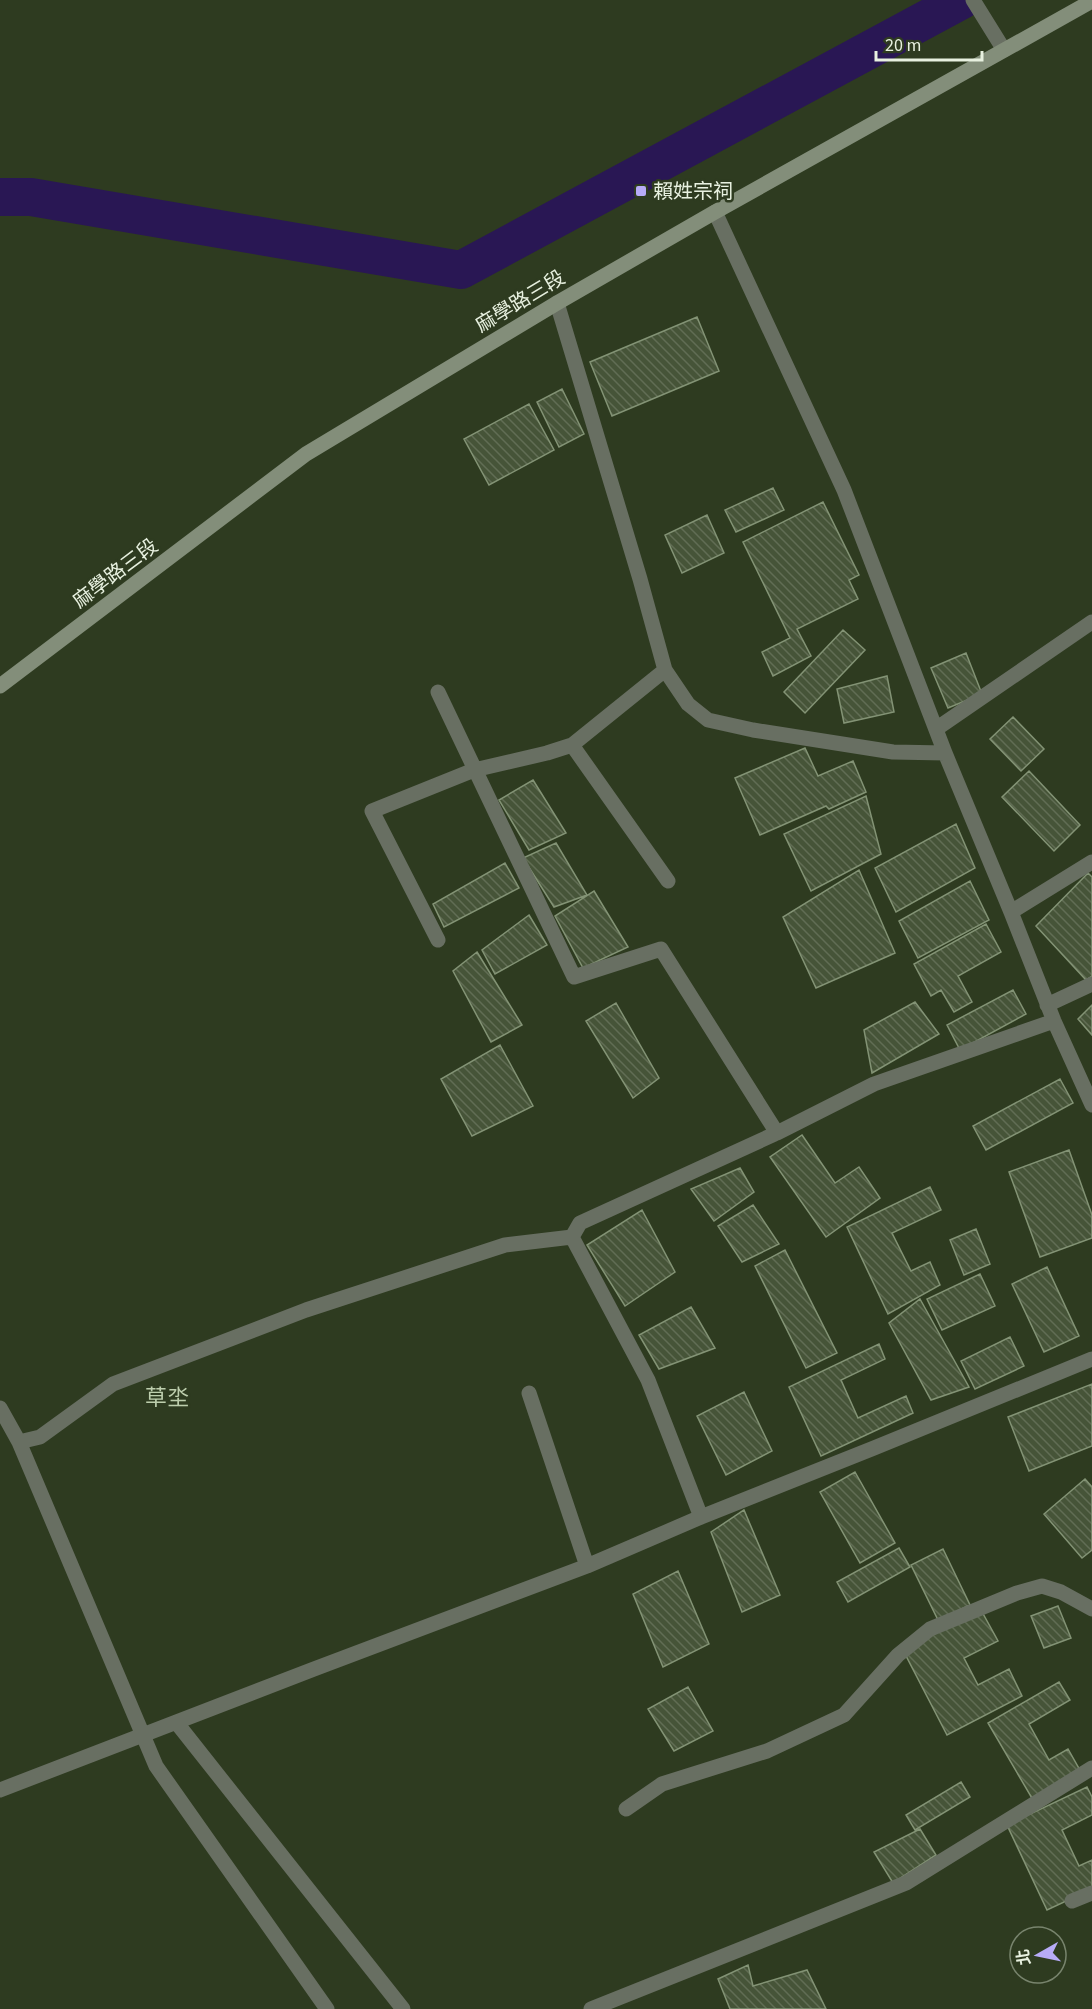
<svg xmlns="http://www.w3.org/2000/svg" width="1092" height="2009" viewBox="0 0 1092 2009" font-family="'Source Sans 3','Noto Sans TC',sans-serif">
<style>
.lines{fill:none;stroke-linecap:round;stroke-linejoin:round}
.canal{stroke:#291754;stroke-width:38}
.building{fill:url(#building-back-hatch);stroke:#839375;stroke-width:1.5}
.lane{stroke:#686f62;stroke-width:15}
.secondary{stroke:#838e7a;stroke-width:15}
.poi-dot{fill:#b7abf7;stroke:#2e3b20;stroke-width:2}
.labels{text-anchor:middle;stroke-width:5;stroke-linejoin:round;paint-order:stroke}
.poi-label{font-size:20px;fill:#e8f1e0;stroke:#2e3b20;text-anchor:start}
.street-label{font-size:20px;fill:#e8f1e0;stroke:#2e3b20}
.quarter-label{font-size:22px;fill:#bdcead;stroke:#2e3b20}
</style>
<defs>
<pattern id="building-back-hatch" width="6" height="6" patternUnits="userSpaceOnUse" patternTransform="scale(1.5)"><rect width="6" height="6" fill="#465438"/><path d="M-1 5l2 2M0 0l6 6M5-1l2 2" fill="none" stroke="#616d54"/></pattern>
</defs>
<rect width="100%" height="100%" fill="#2e3b20"/>
<g class="lines">
<path class="canal" d="M0 197H31L461 270 962 0"/>
</g>
<path class="building" d="M697 317 719 371 612 416 590 362Z
M562 389 584 434 559 447 537 402Z
M529 404 554 450 489 485 464 439Z
M773 488 784 510 736 532 725 510Z
M823 502 859 575 849 580 858 599 797 629 811 656 773 676 762 652 790 638 743 542Z
M707 515 724 553 682 573 665 535Z
M843 630 865 650 805 713 784 692Z
M966 653 982 694 948 708 931 668Z
M887 676 894 712 844 723 837 689Z
M1013 717 1044 749 1021 771 990 739Z
M805 748 818 776 853 761 866 792 829 809 826 806 760 835 735 778Z
M1029 771 1080 825 1054 851 1002 797Z
M533 780 566 833 529 850 499 800Z
M866 796 881 854 811 891 784 834Z
M956 824 975 868 896 912 875 868Z
M556 843 587 895 554 907 523 858Z
M505 863 519 888 444 927 433 904Z
M859 870 895 953 816 988 783 917Z
M1088 873 1092 877V976L1086 980 1036 926Z
M970 881 989 920 918 958 899 921Z
M594 891 628 947 583 968 555 916Z
M529 915 547 945 495 974 482 950Z
M986 924 1001 952 958 976 972 1002 954 1012 941 990 931 996 914 964Z
M477 952 522 1025 491 1042 453 971Z
M1013 990 1026 1014 960 1050 947 1025Z
M915 1002 939 1034 872 1073 864 1030Z
M616 1003 659 1078 633 1098 586 1021Z
M1092 1005V1035L1078 1019Z
M500 1045 533 1106 472 1136 441 1079Z
M1060 1079 1073 1103 986 1150 973 1126Z
M802 1135 835 1183 859 1167 880 1198 826 1237 770 1157Z
M1069 1150 1092 1215V1238L1040 1257 1009 1172Z
M740 1168 754 1192 714 1221 691 1189Z
M930 1187 941 1210 892 1233 911 1271 930 1262 940 1285 888 1314 847 1227Z
M753 1205 779 1244 742 1262 718 1226Z
M642 1210 675 1272 625 1306 587 1245Z
M976 1229 990 1264 964 1275 950 1240Z
M785 1250 837 1353 806 1368 755 1266Z
M1047 1267 1079 1336 1044 1352 1012 1284Z
M980 1274 995 1306 942 1330 927 1299Z
M920 1299 969 1387 931 1400 889 1323Z
M691 1307 715 1348 659 1369 639 1335Z
M1010 1337 1024 1366 975 1389 961 1361Z
M879 1344 885 1359 841 1380 858 1418 906 1396 913 1413 821 1456 789 1387Z
M1092 1384V1446L1029 1471 1008 1417Z
M744 1392 772 1451 726 1475 697 1416Z
M855 1472 895 1543 860 1563 820 1492Z
M1085 1479 1092 1487V1550L1082 1558 1044 1514Z
M744 1510 780 1595 742 1612 711 1532Z
M899 1548 910 1567 848 1602 837 1582Z
M943 1549 970 1605 938 1620 911 1565Z
M678 1571 709 1644 663 1667 633 1594Z
M1058 1606 1071 1638 1044 1648 1031 1616Z
M981 1610 998 1641 964 1658 978 1685 1009 1669 1022 1696 947 1735 903 1650Z
M1059 1682 1070 1700 1029 1724 1049 1760 1068 1749 1081 1772 1033 1800 988 1723Z
M688 1687 713 1731 674 1751 648 1709Z
M961 1782 970 1797 915 1830 906 1815Z
M1087 1787 1092 1797V1815L1062 1830 1079 1866 1092 1860V1889L1047 1910 1007 1825Z
M920 1829 936 1855 893 1883 874 1852Z
M748 1965 753 1986 807 1970 826 2009H730L718 1979Z"/>
<g class="lines">
<path class="lane" d="M973 0 1004 50
M715 212 844 490 945 753 1011 912 1054 1021 1092 1105
M557 303 640 579 665 670 688 704 708 720 753 730 893 752 945 753
M438 692 574 977 661 949 777 1133
M936 729 1092 622
M572 745 668 881
M1011 912 1092 862
M438 940 372 811 474 770 547 753 572 745 665 670
M1047 1005 1092 984
M529 1393 587 1566
M0 1408 19 1442 156 1766 327 2009
M19 1442 40 1437 113 1384 306 1310 505 1245 572 1237
M701 1517 648 1380 572 1237 580 1223 777 1133 874 1084 1054 1021
M176 1722 403 2009
M0 1790 314 1669 587 1566 701 1517 874 1448 1092 1359
M626 1809 662 1784 767 1751 844 1715 898 1655 930 1629 1017 1593 1042 1586 1061 1592 1092 1609
M1072 1901 1092 1893
M591 2009 906 1883 1092 1768"/>
<path class="secondary" d="M0 686 306 454 557 303 715 212 1092 1"/>
</g>
<rect class="poi-dot" x="635" y="185" width="12" height="12" rx="3"/>
<g class="labels">
<g class="poi-label">
<text x="653" y="198">賴姓宗祠</text>
</g>
<g class="street-label">
<text transform="translate(520 301) rotate(-31)" y="7">麻學路三段</text>
<text transform="translate(115 573) rotate(-37)" y="7">麻學路三段</text>
</g>
<g class="quarter-label">
<text x="167" y="1405">草坔</text>
</g>
</g>
<g transform="translate(1038 1955) rotate(261)"><circle r="28" fill="#2e3b20" stroke="#78846d" stroke-width="1.5"/>
<path d="M0-4.5L10 22L0 15L-10 22Z" fill="#b7abf7"/>
<text y="-9" font-size="16" font-weight="bold" text-anchor="middle" fill="#e8f1e0">北</text>
</g>
<path d="M876 51v9h106v-9" fill="none" stroke="#e8f1e0" stroke-width="3"/>
<text x="885" y="51" font-size="18" fill="#e8f1e0" stroke="#2e3b20" stroke-width="4.5" paint-order="stroke">20 m</text>
</svg>
